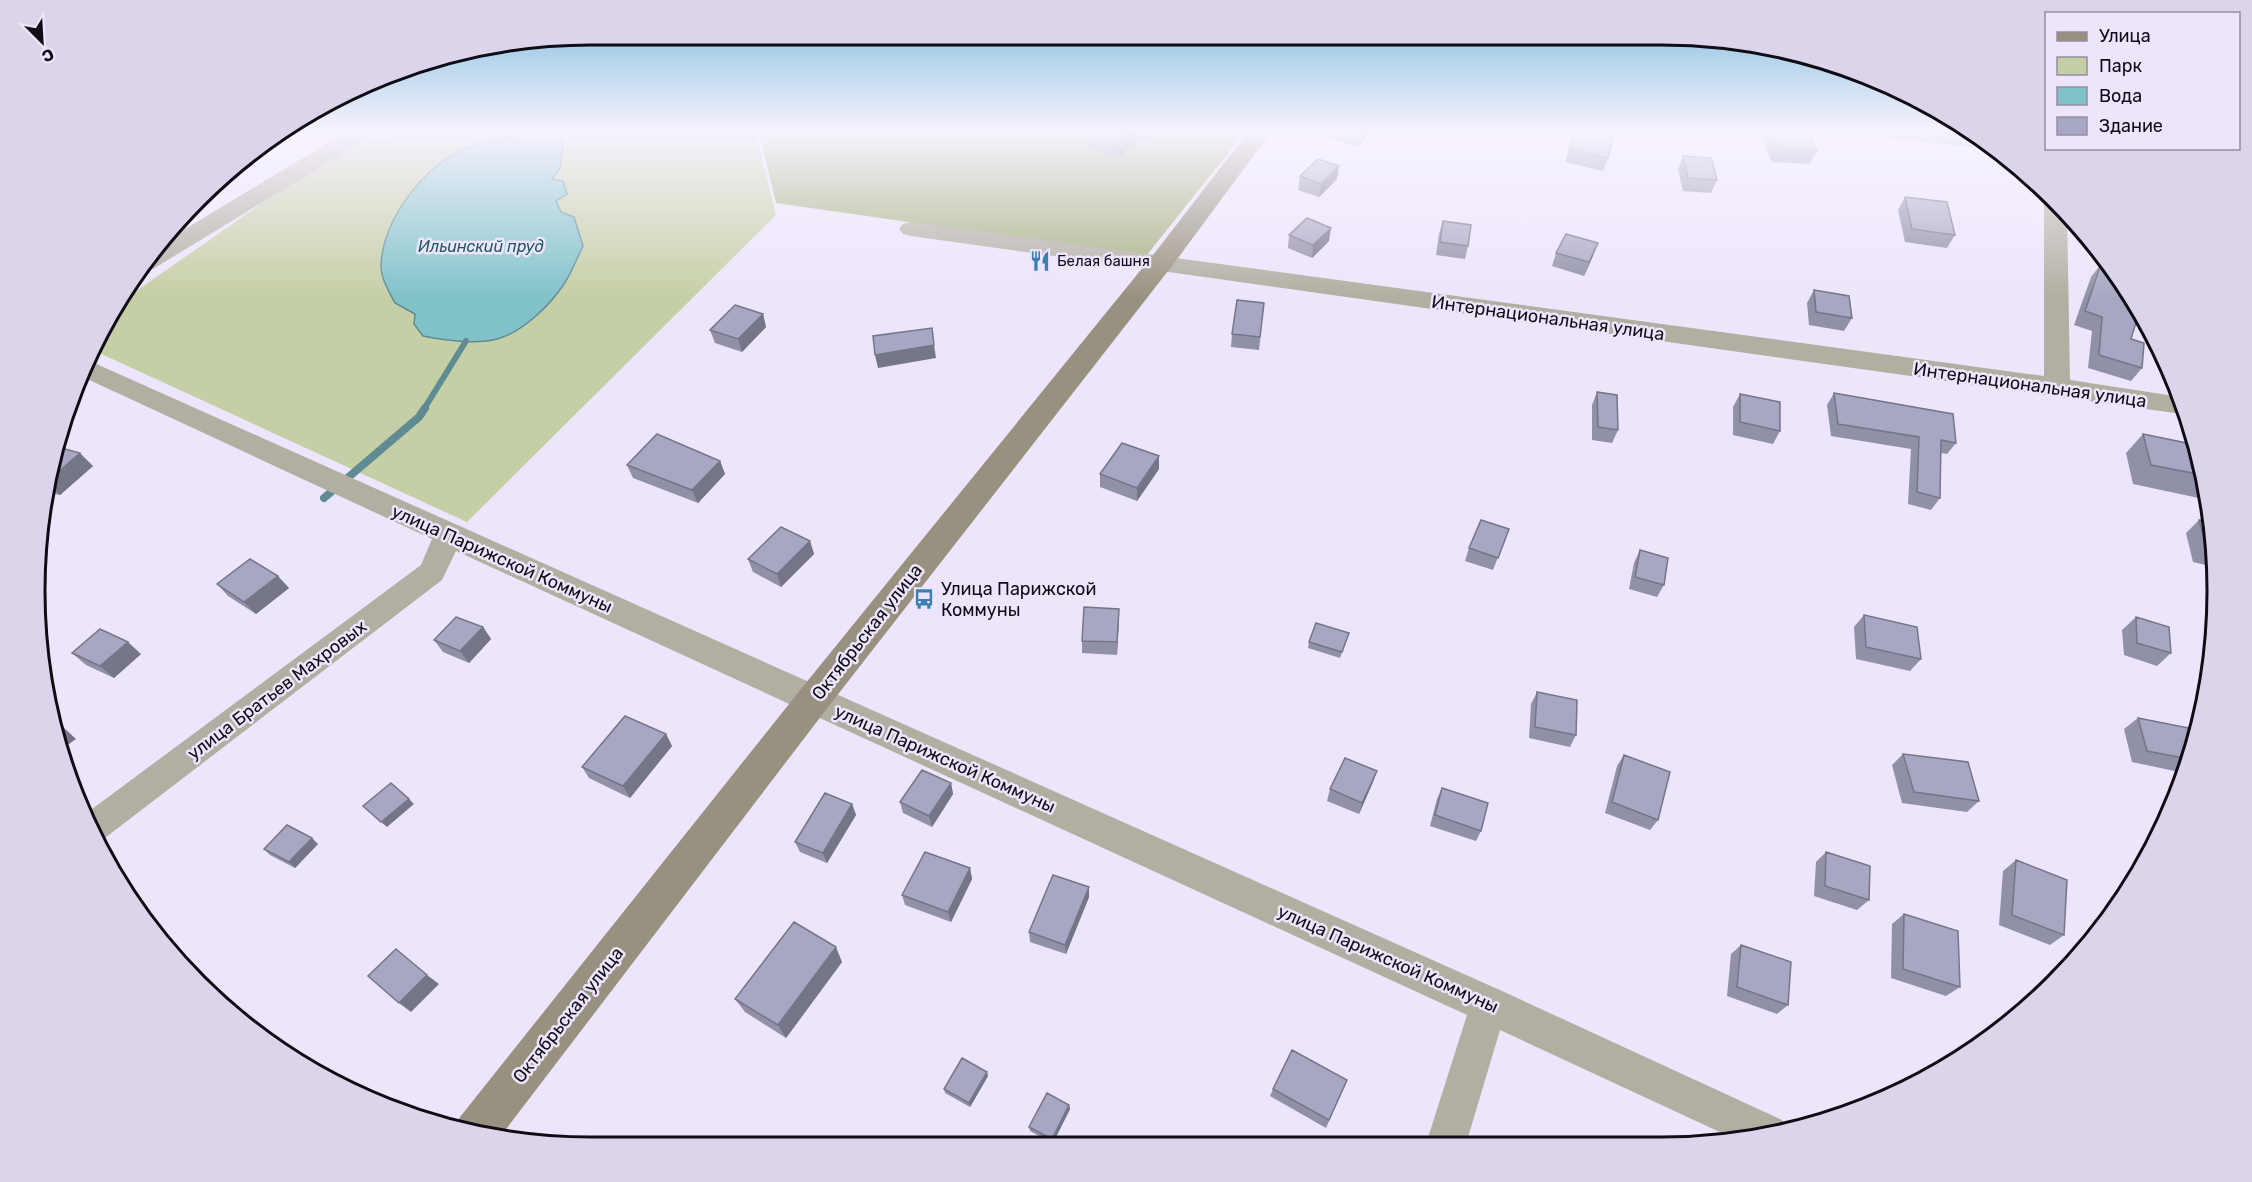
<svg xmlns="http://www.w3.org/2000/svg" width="2252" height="1182" viewBox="0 0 2252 1182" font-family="Rubik,sans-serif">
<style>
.green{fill:#c5cfa5}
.forest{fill:#a6b181}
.water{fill:#81c2c9;stroke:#5f8b93;stroke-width:1.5}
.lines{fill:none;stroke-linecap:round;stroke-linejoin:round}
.stream-far1{stroke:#5f8b93;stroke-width:6}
.stream{stroke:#5f8b93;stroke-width:8}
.street{fill:#b3aea2;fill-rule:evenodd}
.secondary{fill:#98917f;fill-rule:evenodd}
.wall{fill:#9090a8}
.shaded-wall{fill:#757588}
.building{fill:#a7a7c3;stroke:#757588;stroke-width:1.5}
.labels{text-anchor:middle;stroke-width:5;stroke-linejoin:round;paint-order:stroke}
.far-poi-label{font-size:15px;fill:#100c16;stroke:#ede5fc;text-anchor:start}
.far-water-label{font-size:16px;font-style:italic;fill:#20585e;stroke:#ede5fc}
.street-label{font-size:18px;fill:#100c16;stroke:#ede5fc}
.poi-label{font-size:18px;fill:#100c16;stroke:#ede5fc;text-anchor:start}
.rim{fill:none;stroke:#100c16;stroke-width:3}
</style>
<rect width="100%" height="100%" fill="#ede5fc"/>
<path class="green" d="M417 132H755L776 215 467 522 97 352 119 303 344 146Z"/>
<path class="forest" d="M759 132H1245L1146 256 776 203Z"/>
<path class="water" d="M540 132 564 135 560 168 552 179 563 181 567 194 556 201 561 212 574 217 583 246C577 258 572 272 564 284 550 305 523 332 497 339 475 345 445 340 423 336L414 324 415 314 395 303C389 292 380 277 381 264 384 217 425 165 468 147 491 138 517 137 540 132Z"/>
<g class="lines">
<path class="stream-far1" d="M424 409 466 341"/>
<path class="stream" d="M324 498 419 417 425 408"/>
<path class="street" d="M346 132H372L370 137 153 269 139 270 167 240Z
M1876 132H1950L1977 135 1997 148 1990 149 1886 138 1878 137Z
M2047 196 2067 212 2070 380 2181 397 2189 415 911 236 903 234 899 229 903 224 911 222 2044 376V201Z
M92 362 1502 991 1782 1120 1786 1129 1739 1141 1500 1030 1466 1144H1426L1467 1015 456 551 442 580 97 844 84 815 421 565 432 539 85 378Z"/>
<path class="secondary" d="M1248 132H1271L1175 262 825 711 500 1137 455 1130 460 1117 801 689 1157 250Z"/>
</g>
<path class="wall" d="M1089 132H1151L1145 139 1138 137 1119 158 1090 149Z
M1327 132H1370L1358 147 1327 137Z
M1574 132 1608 158 1603 171 1565 162Z
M1765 132H1808L1817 151 1810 164 1772 162 1762 139Z
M1683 156 1717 180 1711 193 1683 191 1678 169Z
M1300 176 1337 179 1319 197 1298 190Z
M1905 197 1955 235 1947 248 1905 242 1898 210Z
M1443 221 1468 246 1465 259 1436 255 1439 234Z
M1289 235 1329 241 1312 258 1288 248Z
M1556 253 1593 256 1584 276 1552 266Z
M2101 264 2142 368 2131 381 2088 368 2092 331 2074 325 2091 277Z
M1814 290 1852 318 1844 331 1809 325 1807 303Z
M1264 303 1259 350 1231 347 1232 334Z
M763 314 766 327 742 352 715 343 710 330Z
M1597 392 1618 430 1612 443 1592 440V405Z
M1834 393 1956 443 1947 454 1941 453 1940 498 1931 510 1908 504 1911 449 1831 436 1827 405Z
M1740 394 1780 431 1773 444 1733 435V407Z
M2143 434 2196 445 2208 500 2133 484 2126 453Z
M53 452 93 466 60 495 49 493Z
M720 461 725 474 698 503 633 478 627 465Z
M1159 469 1137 501 1100 487V474Z
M2199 520 2213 523 2214 567 2193 562 2186 533Z
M1509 529 1493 570 1465 561 1469 548Z
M810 541 814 554 781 587 753 572 748 559Z
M1640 550 1664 585 1657 597 1629 589 1634 563Z
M217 584 289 588 256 614 228 596Z
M1119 609 1117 655 1082 653V641Z
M1864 615 1921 659 1910 671 1856 659 1854 627Z
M2136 617 2171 653 2157 666 2124 655 2122 630Z
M483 627 491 639 469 663 443 652 434 640Z
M1349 633 1340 658 1308 648 1309 642Z
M72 653 141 654 114 678 86 665Z
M1537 692 1576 735 1570 747 1529 738 1531 704Z
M2138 718 2198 735 2184 773 2132 762 2124 729Z
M666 734 672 746 630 798 589 778 582 767Z
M1903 754 1979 801 1967 812 1902 803 1892 765Z
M1624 755 1658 820 1650 830 1605 813 1617 766Z
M1373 782 1359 814 1327 801 1330 789Z
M951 783 953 794 932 827 903 813 900 802Z
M1442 788 1481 831 1476 841 1430 826 1437 799Z
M852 804 856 815 827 863 800 852 795 842Z
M318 844 295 868 270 855 264 849Z
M1826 852 1869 900 1857 910 1814 896 1816 862Z
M2016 860 2064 935 2050 945 1999 925 2003 871Z
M970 868 972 879 951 922 905 905 902 895Z
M1089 897 1066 954 1030 942 1029 932Z
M1904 914 1960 987 1946 996 1891 978 1892 924Z
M1741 945 1788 1005 1777 1014 1727 996 1731 954Z
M842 962 786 1038 745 1012 735 999Z
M988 1076 970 1107 945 1093 944 1089Z
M1347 1080 1326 1128 1270 1096 1273 1089Z
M1069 1105 1070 1109 1053 1143 1030 1131 1029 1127Z"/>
<path class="shaded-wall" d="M1124 132H1138V137L1119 158V138Z
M1145 132H1151L1145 139Z
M1361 132H1370L1358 147 1360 134Z
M1339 166 1337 179 1319 197 1321 184Z
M1331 228 1329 241 1312 258 1313 245Z
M1598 243 1593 256 1584 276 1589 262Z
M763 314 766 327 742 352 738 339Z
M934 345 936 358 878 368 875 355Z
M80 453 93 466 60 495 50 485V479Z
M1159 456V469L1137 501V488Z
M720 461 725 474 698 503 692 490Z
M810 541 814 554 781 587 777 574Z
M278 576 289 588 256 614 244 602Z
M1119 609V621L1117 655V642Z
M483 627 491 639 469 663 460 651Z
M128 642 141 654 114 678 100 666Z
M50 715 76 739 59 751 53 733Z
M666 734 672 746 630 798 623 786Z
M1377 771 1373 782 1359 814 1362 803Z
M951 783 953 794 932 827 929 816Z
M409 799 414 804 387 827 381 822Z
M852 804 856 815 827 863 823 853Z
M312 838 318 844 295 868 289 862Z
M970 868 972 879 951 922 948 912Z
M1089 887V897L1066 954 1065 945Z
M836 947 842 962 786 1038 778 1025Z
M427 975 439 984 411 1012 399 1003Z
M987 1072 988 1076 970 1107 969 1103Z
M1069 1105 1070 1109 1053 1143 1052 1139Z"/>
<path class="building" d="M1099 132H1124L1119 138Z
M1574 132H1603L1614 135 1608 158 1569 149Z
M1771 132H1808L1817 151 1778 149Z
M1683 156 1711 158 1717 180 1688 178Z
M1318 159 1339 166 1321 184 1300 176Z
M1905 197 1947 202 1955 235 1912 229Z
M1307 218 1331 228 1313 245 1289 235Z
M1443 221 1471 225 1468 246 1440 242Z
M1566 234 1598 243 1589 262 1556 253Z
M2101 264 2110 267 2137 305V306L2140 309 2131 339 2144 343 2142 368 2099 355 2102 317 2085 311Z
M1814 290 1849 296 1852 318 1816 312Z
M1237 300 1264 303 1260 337 1232 334Z
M735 305 763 314 738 339 710 330Z
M932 328 934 345 875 355 873 336Z
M1597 392 1617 395 1618 430 1598 427Z
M1834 393 1953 414 1956 443 1941 440 1940 498 1917 492 1919 437 1838 424Z
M1740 394 1780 402V431L1740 422Z
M657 434 720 461 692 490 627 465Z
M2143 434 2196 445 2203 475 2151 465Z
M1122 443 1159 456 1137 488 1100 474Z
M58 447 80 453 50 479 53 452Z
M1481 520 1509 529 1498 558 1469 548Z
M2199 520 2213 523 2214 551 2207 549Z
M781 527 810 541 777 574 748 559Z
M1640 550 1668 558 1664 585 1635 577Z
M250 559 278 576 244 602 217 584Z
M1084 607 1119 609 1117 642 1082 641Z
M1864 615 1917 627 1921 659 1866 647Z
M456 617 483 627 460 651 434 640Z
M2136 617 2169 627 2171 653 2137 643Z
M1316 623 1349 633 1342 652 1309 642Z
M100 629 128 642 100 666 72 653Z
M1537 692 1577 700 1576 735 1535 727Z
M625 716 666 734 623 786 582 767Z
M50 717 61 727 53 733Z
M2138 718 2199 730 2198 735 2189 759 2147 751Z
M1903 754 1968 762 1979 801 1914 792Z
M1624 755 1670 772 1658 820 1612 802Z
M1345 758 1377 771 1362 803 1330 789Z
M922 770 951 783 929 816 900 802Z
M391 783 409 799 381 822 363 806Z
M1442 788 1488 803 1481 831 1435 815Z
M825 793 852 804 823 853 795 842Z
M287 825 312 838 289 862 264 849Z
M925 852 970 868 948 912 902 895Z
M1826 852 1870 866 1869 900 1825 886Z
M2016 860 2067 880 2064 935 2012 915Z
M1053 875 1089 887 1065 945 1029 932Z
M1904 914 1958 931 1960 987 1903 969Z
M794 922 836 947 778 1025 735 999Z
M1741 945 1791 962 1788 1005 1737 987Z
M396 949 427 975 399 1003 368 976Z
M1292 1050 1347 1080 1329 1120 1273 1089Z
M962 1058 987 1072 969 1103 944 1089Z
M1047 1093 1069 1105 1052 1139 1029 1127Z"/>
<linearGradient id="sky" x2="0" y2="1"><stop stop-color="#7fbadc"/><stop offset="0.44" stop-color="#f7f3fe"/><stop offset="1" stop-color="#f7f3fe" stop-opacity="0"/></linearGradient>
<rect width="2252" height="298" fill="url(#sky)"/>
<defs>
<g id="restaurant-bare" transform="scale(1.62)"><path d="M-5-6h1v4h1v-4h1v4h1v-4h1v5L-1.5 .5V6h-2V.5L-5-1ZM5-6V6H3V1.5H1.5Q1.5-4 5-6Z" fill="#3980b5" stroke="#ede5fc" stroke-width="2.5" paint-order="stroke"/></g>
<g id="bus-bare" transform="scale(1.62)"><path d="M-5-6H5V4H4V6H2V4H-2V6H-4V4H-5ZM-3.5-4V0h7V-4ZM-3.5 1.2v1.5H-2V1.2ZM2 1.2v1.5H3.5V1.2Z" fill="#3980b5" stroke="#ede5fc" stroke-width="2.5" paint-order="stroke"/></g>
</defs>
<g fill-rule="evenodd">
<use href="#restaurant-bare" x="1040" y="261"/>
<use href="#bus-bare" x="924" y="599"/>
</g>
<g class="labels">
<g class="far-poi-label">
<text x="1057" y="266">Белая башня</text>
</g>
<g class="far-water-label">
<text x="481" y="252">Ильинский пруд</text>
</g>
<g class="street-label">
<text transform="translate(1548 318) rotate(8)" y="6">Интернациональная улица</text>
<text transform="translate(2030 385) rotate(8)" y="6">Интернациональная улица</text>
<text transform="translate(502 559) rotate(24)" y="6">улица Парижской Коммуны</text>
<text transform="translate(867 632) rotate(-52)" y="6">Октябрьская улица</text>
<text transform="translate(277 690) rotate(-37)" y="6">улица Братьев Махровых</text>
<text transform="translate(945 759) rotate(24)" y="6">улица Парижской Коммуны</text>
<text transform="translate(1388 959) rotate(24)" y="6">улица Парижской Коммуны</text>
<text transform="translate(568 1015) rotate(-52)" y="6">Октябрьская улица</text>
</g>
<g class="poi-label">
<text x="941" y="595">Улица Парижской<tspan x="941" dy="21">Коммуны</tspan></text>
</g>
</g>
<path d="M0 0H2252V1182H0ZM591 45H1661A546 546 0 0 1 2207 591V591A546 546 0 0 1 1661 1137H591A546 546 0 0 1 45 591V591A546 546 0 0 1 591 45Z" fill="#dbd4ea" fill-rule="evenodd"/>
<path class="rim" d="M591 45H1661A546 546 0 0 1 2207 591V591A546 546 0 0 1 1661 1137H591A546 546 0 0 1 45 591V591A546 546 0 0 1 591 45Z"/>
<rect x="2045" y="12" width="195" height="138" fill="#ede5fc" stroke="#958ea0" stroke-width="1.5"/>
<rect x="2057" y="32" width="30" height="9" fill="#98917f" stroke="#958ea0" stroke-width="1.5"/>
<text x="2099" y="42" font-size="18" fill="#100c16">Улица</text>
<rect x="2057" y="57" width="30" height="18" fill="#c5cfa5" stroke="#958ea0" stroke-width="1.5"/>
<text x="2099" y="72" font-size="18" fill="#100c16">Парк</text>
<rect x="2057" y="87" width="30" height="18" fill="#81c2c9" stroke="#958ea0" stroke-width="1.5"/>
<text x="2099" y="102" font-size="18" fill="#100c16">Вода</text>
<rect x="2057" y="117" width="30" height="18" fill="#a7a7c3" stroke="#958ea0" stroke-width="1.5"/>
<text x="2099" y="132" font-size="18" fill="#100c16">Здание</text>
<g transform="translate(42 42) rotate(156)" stroke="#ede5fc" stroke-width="4.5" paint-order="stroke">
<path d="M0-4.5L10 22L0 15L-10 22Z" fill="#100c16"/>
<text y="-9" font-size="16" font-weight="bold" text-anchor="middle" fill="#100c16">С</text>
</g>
</svg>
